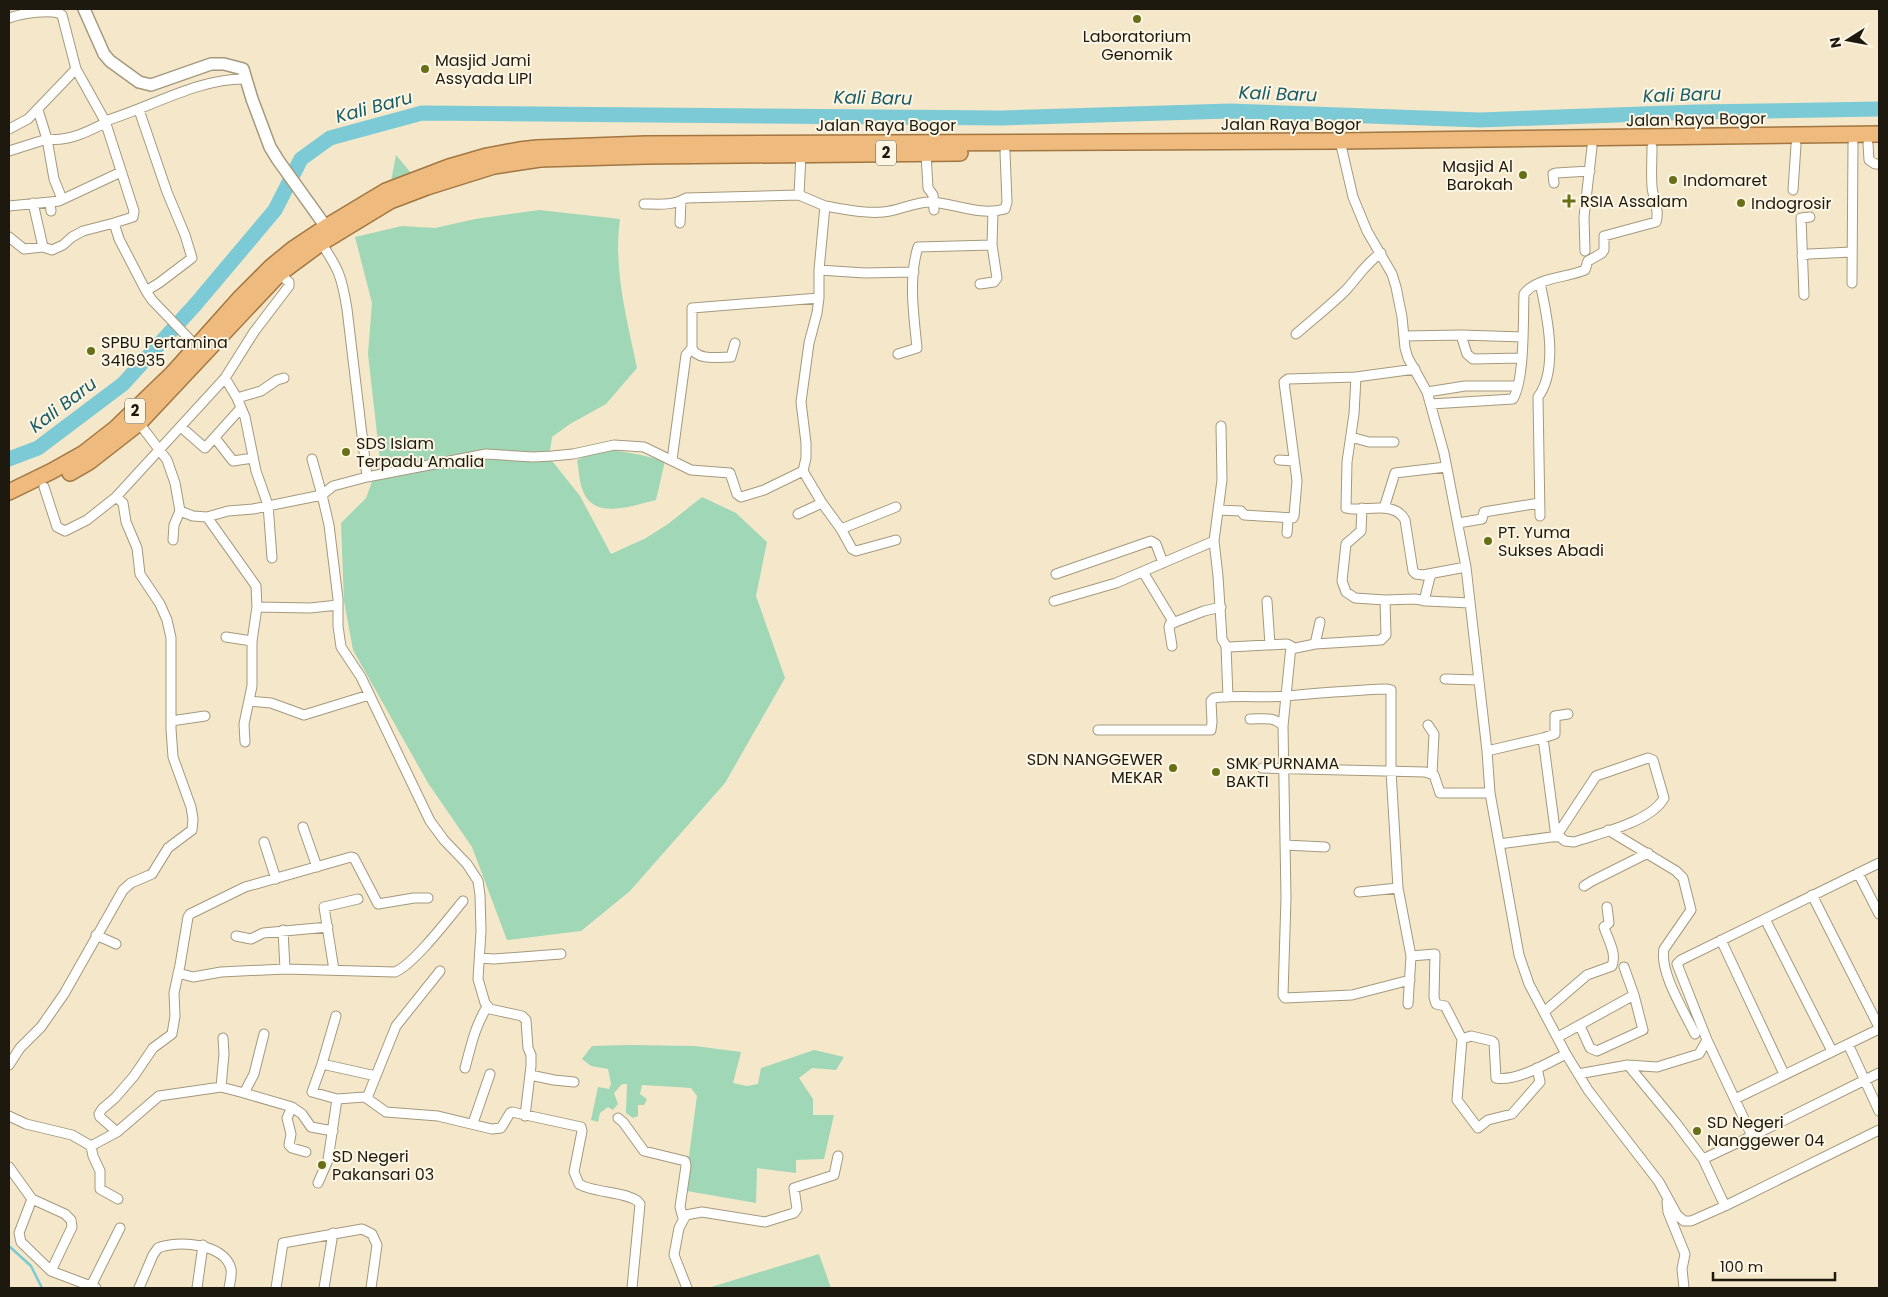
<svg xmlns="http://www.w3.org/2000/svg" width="1888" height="1297" viewBox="0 0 1888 1297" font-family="Poppins,sans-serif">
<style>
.green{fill:#9fd7b7}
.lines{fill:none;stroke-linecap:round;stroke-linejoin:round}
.stream{stroke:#7ccad6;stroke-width:2.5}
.river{stroke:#7ccad6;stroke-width:15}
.minor-casing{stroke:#a5997d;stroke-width:11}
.tertiary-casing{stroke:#a5997d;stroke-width:14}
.trunk-casing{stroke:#a27641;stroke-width:18}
.minor{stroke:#fff;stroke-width:9}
.tertiary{stroke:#fff;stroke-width:11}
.trunk{stroke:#eeba7e;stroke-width:15}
.poi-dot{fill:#676f17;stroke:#fdf6e4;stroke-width:2}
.labels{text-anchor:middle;stroke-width:4;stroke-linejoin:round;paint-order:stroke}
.shield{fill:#fdf6e4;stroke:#605b4e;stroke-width:1}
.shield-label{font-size:15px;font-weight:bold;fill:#1d190e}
.poi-label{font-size:16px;fill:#1d190e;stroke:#fdf6e4;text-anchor:start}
.street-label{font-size:16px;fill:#1d190e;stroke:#fdf6e4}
.water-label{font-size:18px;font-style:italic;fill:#1a5c65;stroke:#fdf6e4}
</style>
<rect width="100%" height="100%" fill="#f5e8ca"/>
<path class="green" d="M396 155 411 173 391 181Z
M539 210 620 219C613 269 627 319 637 368L606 404 570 424 552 437 549 457 580 496 611 554 646 538 668 524 702 497 736 513 767 542 756 596 785 678 725 783 630 891 581 931 507 940 472 847 428 783 353 650 344 601 341 523 366 498 380 460 368 354 372 303 355 237 402 226 435 228 475 219Z
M602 448 641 455 665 461 656 500C634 505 594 521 583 491 579 482 579 470 577 460Z
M630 1045 695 1046 741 1052 733 1083 747 1086 758 1084 761 1068 814 1050 844 1057 836 1070 812 1068 799 1078 813 1099V1115H834L824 1159 796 1160V1173L757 1168 756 1203 687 1191 685 1186 697 1096 691 1088 642 1085 640 1094 647 1099 644 1105H638V1116L633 1118 626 1113 627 1084H622L614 1093 618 1104 613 1110 608 1107 600 1113 598 1122 591 1120 598 1087 609 1089 611 1084 608 1069 591 1066 582 1059 592 1046Z
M819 1254 831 1288H708Z"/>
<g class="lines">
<path class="stream" d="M9 1246 31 1266 42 1288"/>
<path class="river" d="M9 459 38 448 123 384 195 305 275 210 301 159 330 138 422 113 1002 118 1230 111 1480 120 1697 112 1879 109"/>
<g class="minor-casing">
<path id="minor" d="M9 18C20 14 53 8 62 15L76 69 105 121 134 211 133 217 114 223 119 239 146 291 152 300 199 349
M139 110 167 192 185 235 192 258 159 283 146 291
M105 121C149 108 199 78 245 79
M9 129 28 119 76 69
M1340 141 1353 197 1367 231 1392 274 1396 287 1402 317 1405 348 1408 358 1427 392 1444 453 1466 567 1487 751 1490 793 1519 955 1529 984 1566 1054 1588 1090 1659 1182 1677 1215 1684 1221H1691L1725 1206 1879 1130
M1868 144 1869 160 1875 164H1879
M9 151 47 139 38 110
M926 153 928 188 933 195 934 210
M1554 183 1553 174 1556 173 1590 171
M1793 190 1796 145
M62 199 54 179 47 139C68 142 87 132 105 123
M33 203 43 247
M644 204C658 204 673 206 686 198L799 195
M9 206 50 202
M825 206C844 209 864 214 883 212 899 211 916 201 932 202 956 204 980 216 1005 209L1007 202 1005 152
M51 211 50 202 59 201 121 172
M680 223 681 201
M9 237 24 249 43 247 52 250 63 245 72 237 83 231 114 223
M321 243C339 269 342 278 347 309L367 477 333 486 322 495 329 525 338 599V626L341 647 361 677 430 821 444 840 467 864 478 881 480 895 481 931 478 979 485 1003 490 1009 522 1016 526 1020 528 1048 531 1055V1066L525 1116
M1585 251 1584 217 1592 147
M1802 256 1809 254 1852 252
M819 270 865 273 914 272
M1540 283C1547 315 1559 369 1538 397L1540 516
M1852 283 1853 144
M980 284 994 282 997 278 992 245 993 211
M1804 295 1801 218 1810 217
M1296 334C1313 319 1330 306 1346 290 1358 277 1366 263 1381 253
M1461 335 1467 354 1473 359 1522 358
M1404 336 1461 335 1523 337
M735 343 731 357C719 357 697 361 692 348V308L819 298
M898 354 917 348C914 316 908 279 918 247L992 245
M1415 369 1356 377 1354 414 1347 462 1346 508C1363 513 1394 499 1405 520L1413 571 1416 574 1423 575 1466 567
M225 378 237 398 245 417 256 471 268 505 272 558
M1427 392 1465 386H1518
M237 398 261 391 277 380 284 378
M1431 404 1513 399C1525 378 1523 320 1524 294 1537 277 1567 278 1585 270L1588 261 1602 253 1604 250V236L1656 222C1660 210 1653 198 1652 187 1651 174 1652 160 1652 147
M139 423 167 460 175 483 180 511 174 525 173 540
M1221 426 1222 480 1214 541 1218 576 1222 639 1226 646 1229 647 1287 644 1291 646 1283 726 1286 898 1283 995 1285 998 1352 995 1410 980
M181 427 205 448 241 408
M1351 437 1369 442H1394
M215 438 233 461 253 458
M672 460 686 355 692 348
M1279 460 1294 461
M803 471 822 503 841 529 852 549 856 551 896 540
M367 477 486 454 533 457 552 456 573 454 614 445 644 447 691 470 730 473 737 494 741 497 764 490 803 471 806 458V443L801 402 809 343 817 313 819 298V270L825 206 799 195 801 154
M116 497 225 378 254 332 289 286V282L279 274
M1362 508 1361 531 1346 544 1342 581 1346 592 1355 598 1385 600 1415 599 1427 601 1470 603
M1384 508 1395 473 1446 467
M1218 510 1241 511 1244 515 1293 518
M180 511 193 516 207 517 228 511 253 509 322 495 312 459
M798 514 822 503
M207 517 256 586 257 607 252 641 226 637
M1458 523 1482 519 1484 512 1539 503
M841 529 896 507
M1287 533 1288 520 1294 516 1297 481 1284 382 1288 379 1356 377
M1143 572 1174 623
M1056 574 1151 541 1156 544 1163 563
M1054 601 1116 583 1214 541
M1267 601 1270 645
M1424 601 1430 577 1433 573
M257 607 310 608 338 605
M1315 644 1320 622
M1172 646 1169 627 1170 624 1204 611 1221 607
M1226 646 1228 697
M1291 649 1315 644 1381 640 1386 635 1385 600
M1445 679 1479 680
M249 701 271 703 304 715 369 695
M1250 719C1263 719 1274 716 1283 726
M171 721 205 716
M1428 725 1434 734 1432 774
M1098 730H1211L1212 722 1211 701 1214 698C1238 695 1262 698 1286 696 1320 693 1353 690 1386 689L1391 690V771L1398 888 1411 956 1408 1004
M1543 738 1556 837
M245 742 244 724 252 686V641
M1487 751 1543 738 1555 734V716L1568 714
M1262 768 1425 772 1434 775 1440 793H1490
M303 827 317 867
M1608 830 1676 871 1683 878 1691 910 1664 949C1659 972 1685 1013 1695 1034
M264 842 276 879
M1499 844 1559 836 1565 841 1574 842C1600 833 1651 822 1664 798L1653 760 1648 758 1596 776 1559 832V836
M1285 845 1325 847
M1858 873 1879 914
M1584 886 1592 881 1648 853
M1359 892 1398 888
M1812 895 1879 1027
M1765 919 1832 1051
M283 930 285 969
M96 935 116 944
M236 936 251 939 263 933 328 927
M1721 940 1784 1074
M1411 956 1435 954 1434 997 1436 1004 1445 1006 1462 1039 1471 1036 1492 1041 1494 1043 1496 1078C1516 1082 1548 1063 1566 1054
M480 958 494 959 561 954
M1624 967 1634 995
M334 970 324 907 358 899
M178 973 193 977 221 972 285 969 395 972C414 964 449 918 463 901
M1544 1012 1587 975 1612 966C1617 953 1608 940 1604 927L1609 923 1607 907
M336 1016 322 1064 312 1092 337 1099 365 1097 386 1112 438 1116 492 1129 501 1128 510 1113 512 1112 581 1127 582 1131 574 1172 579 1184C592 1193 634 1192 640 1204L632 1288
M1558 1037 1634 995 1643 1030 1597 1051 1590 1048 1580 1026
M223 1038 224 1054 221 1087 244 1093 254 1074 264 1034
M1462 1039 1457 1100 1478 1128 1488 1120 1512 1114 1540 1082 1537 1068
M1848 1044 1879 1111
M322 1064 376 1076
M9 1065 20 1048 41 1027 64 994 123 890 131 883 152 874 168 848 192 830 193 819 191 807 173 757 171 729V638L167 620 160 604 140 574 137 548 126 522 123 503 116 497 87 520 65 531 57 527 44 487
M1628 1065 1676 1123 1703 1159 1725 1206
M465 1068C471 1046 475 1026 487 1007
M1578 1074 1628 1065 1657 1067 1699 1054 1707 1040
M530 1075 554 1080 574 1082
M244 1093 292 1107 302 1114 311 1127 333 1131
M367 1098 396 1026 440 971
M1735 1099 1879 1029
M292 1107 287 1118 291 1134 289 1145 292 1148 306 1152
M9 1116 26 1124 72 1135 91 1146 117 1132 159 1096 221 1087
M618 1118 623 1122 644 1151 685 1161 686 1166 680 1207 683 1218
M473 1123 490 1074
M117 1132 100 1117 99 1114 102 1109 115 1098 134 1076 153 1048 172 1034 175 1016 174 993 180 965 188 917 190 914 245 887 351 857 354 858 378 904 414 898H428
M1752 1136 1879 1073
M91 1146 93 1156 100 1171V1189L118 1199
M1703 1159 1752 1136 1707 1040 1677 964 1681 960 1879 863
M9 1167 32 1199 19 1233 21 1242 51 1271 96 1288
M318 1183 328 1160 337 1099
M32 1199 65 1214 71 1220 72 1227 51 1271
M1667 1202 1668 1212 1685 1254 1682 1269 1684 1288
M91 1286 120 1228
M139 1288 153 1255 158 1248C177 1240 225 1243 231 1269 232 1275 230 1282 229 1288
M197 1288 203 1245
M276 1288 283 1243 362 1229 372 1234 377 1245 371 1288
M324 1288 333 1233
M687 1288 674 1255 679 1228 686 1215 702 1212 765 1222 794 1213 797 1209 794 1188 834 1175 838 1156"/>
</g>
<g class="tertiary-casing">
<path id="tertiary" d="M84 9 104 54 110 61 139 82 151 85 211 64H224L243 69 252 99 270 147 278 160 326 227"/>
</g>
<g class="trunk-casing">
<path id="trunk" d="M70 473 89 462 139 423 279 274 321 243 390 201 427 187 494 166 540 159 646 156 960 153
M9 492 52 471 84 453 116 428 172 374 241 297 271 267 293 249 326 227 386 191 449 167 487 156 519 150 537 148 646 144 1340 141 1879 134"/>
</g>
<use href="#minor" class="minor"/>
<use href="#tertiary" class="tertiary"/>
<use href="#trunk" class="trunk"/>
</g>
<g class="poi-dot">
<circle cx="1137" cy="19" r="5"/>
<circle cx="425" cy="69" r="5"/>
<circle cx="1523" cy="175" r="5"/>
<circle cx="1673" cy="180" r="5"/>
<path d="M1566.5 193.5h5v5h5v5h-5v5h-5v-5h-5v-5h5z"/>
<circle cx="1741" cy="203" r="5"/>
<circle cx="91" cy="351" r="5"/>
<circle cx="346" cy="452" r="5"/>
<circle cx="1488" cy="541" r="5"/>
<circle cx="1173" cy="768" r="5"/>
<circle cx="1216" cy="772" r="5"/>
<circle cx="1697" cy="1131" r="5"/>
<circle cx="322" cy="1165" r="5"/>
</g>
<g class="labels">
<g class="shield">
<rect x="876" y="140.5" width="20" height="25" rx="4"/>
<rect x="125" y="398.5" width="20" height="25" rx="4"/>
</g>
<g class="shield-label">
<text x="886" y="158">2</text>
<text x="135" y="416">2</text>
</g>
<g class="poi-label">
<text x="1137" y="42" text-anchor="middle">Laboratorium<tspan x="1137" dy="18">Genomik</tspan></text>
<text x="435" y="66">Masjid Jami<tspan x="435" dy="18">Assyada LIPI</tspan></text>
<text x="1513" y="172" text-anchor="end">Masjid Al<tspan x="1513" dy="18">Barokah</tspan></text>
<text x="1683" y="186">Indomaret</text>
<text x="1580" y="207">RSIA Assalam</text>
<text x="1751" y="209">Indogrosir</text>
<text x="101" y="348">SPBU Pertamina<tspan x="101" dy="18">3416935</tspan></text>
<text x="356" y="449">SDS Islam<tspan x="356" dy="18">Terpadu Amalia</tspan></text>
<text x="1498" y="538">PT. Yuma<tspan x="1498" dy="18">Sukses Abadi</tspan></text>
<text x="1163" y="765" text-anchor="end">SDN NANGGEWER<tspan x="1163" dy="18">MEKAR</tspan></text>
<text x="1226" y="769">SMK PURNAMA<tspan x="1226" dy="18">BAKTI</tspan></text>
<text x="1707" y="1128">SD Negeri<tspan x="1707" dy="18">Nanggewer 04</tspan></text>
<text x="332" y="1162">SD Negeri<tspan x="332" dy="18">Pakansari 03</tspan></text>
</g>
<g class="street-label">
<text transform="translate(1696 119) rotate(-1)" y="6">Jalan Raya Bogor</text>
<text x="1291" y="130">Jalan Raya Bogor</text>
<text x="886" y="131">Jalan Raya Bogor</text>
</g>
<g class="water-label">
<text transform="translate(1278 94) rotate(2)" y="6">Kali Baru</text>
<text transform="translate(1682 95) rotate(-2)" y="6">Kali Baru</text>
<text transform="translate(873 98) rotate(1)" y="6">Kali Baru</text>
<text transform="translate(374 107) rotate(-15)" y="6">Kali Baru</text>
<text transform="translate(63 405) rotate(-37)" y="6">Kali Baru</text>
</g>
</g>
<rect width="1888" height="1297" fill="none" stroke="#1d190e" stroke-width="20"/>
<g transform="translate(1848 40) rotate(259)" stroke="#fdf6e4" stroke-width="4" paint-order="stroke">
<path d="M0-4L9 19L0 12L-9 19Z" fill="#1d190e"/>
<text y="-8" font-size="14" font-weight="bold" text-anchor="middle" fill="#1d190e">N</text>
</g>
<path d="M1713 1272v8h122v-8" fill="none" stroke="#1d190e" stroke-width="2.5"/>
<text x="1720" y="1272" font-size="15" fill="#1d190e" stroke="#fdf6e4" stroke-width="4" paint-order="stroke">100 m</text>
</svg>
